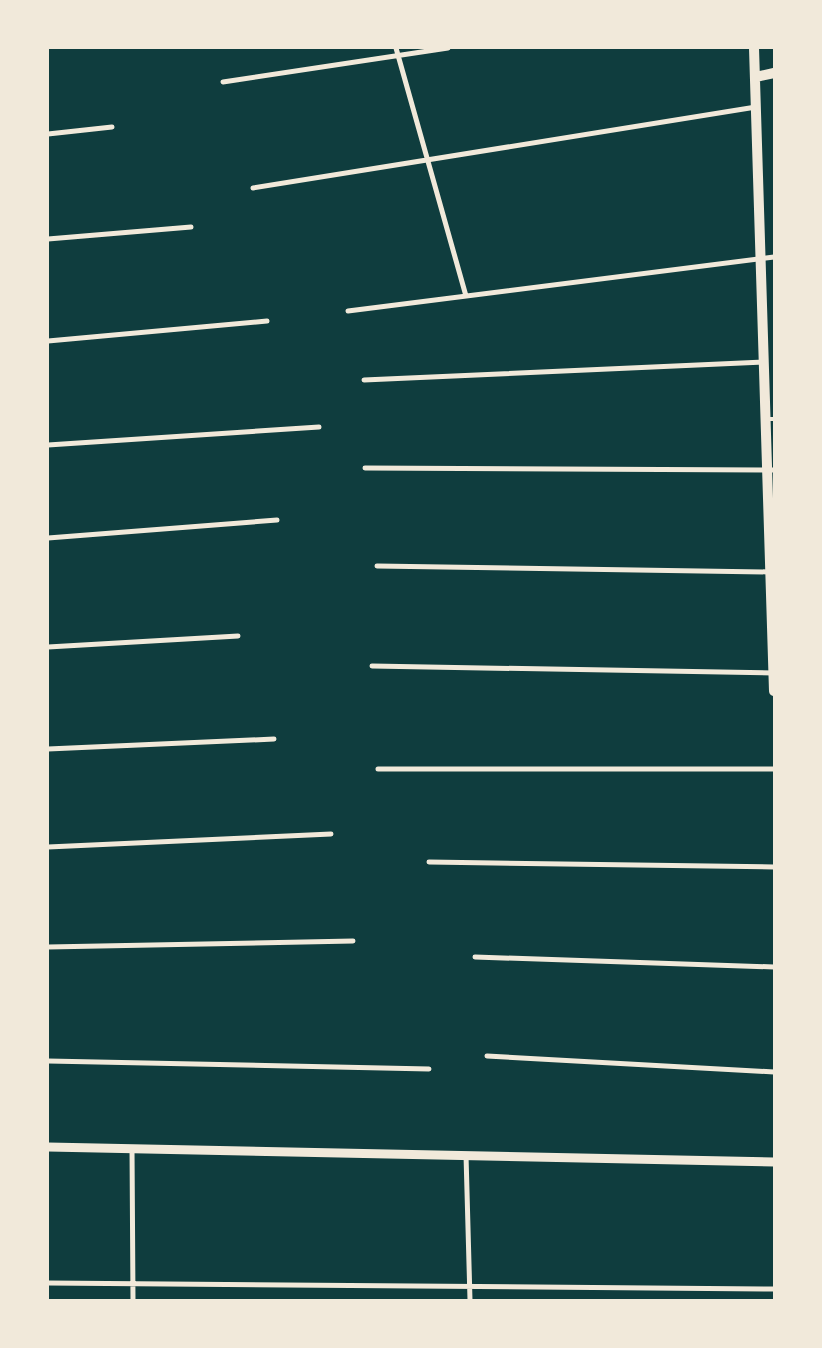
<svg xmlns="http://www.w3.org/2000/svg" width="822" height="1348" viewBox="0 0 822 1348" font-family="Helvetica,sans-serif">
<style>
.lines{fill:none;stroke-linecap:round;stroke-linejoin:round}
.service{stroke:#f1e9da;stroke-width:4}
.minor{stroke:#f1e9da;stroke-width:5}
.tertiary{stroke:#f1e9da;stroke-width:9}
.secondary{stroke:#f1e9da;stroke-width:10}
</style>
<rect width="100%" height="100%" fill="#0f3d3e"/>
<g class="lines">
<path class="service" d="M766 419H774"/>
<path class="minor" d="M396 48 466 296
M223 82 448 48
M48 134 112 127
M253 188 756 107
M48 239 191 227
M348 311 774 257
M48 341 267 321
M364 380 764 362
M48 445 319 427
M365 468 774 470
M48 538 277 520
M377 566 771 572
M48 647 238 636
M372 666 774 673
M48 749 274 739
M378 769H774
M48 847 331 834
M429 862 774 867
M48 947 353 941
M475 957 774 967
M487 1056 774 1072
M48 1061 429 1069
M132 1148 133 1300
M466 1155 470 1300
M48 1283 774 1289"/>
<path class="tertiary" d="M48 1147 774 1162"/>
<path class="secondary" d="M754 48 774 691
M756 77 774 73"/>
</g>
<rect width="822" height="1348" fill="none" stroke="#f1e9da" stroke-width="98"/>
</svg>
